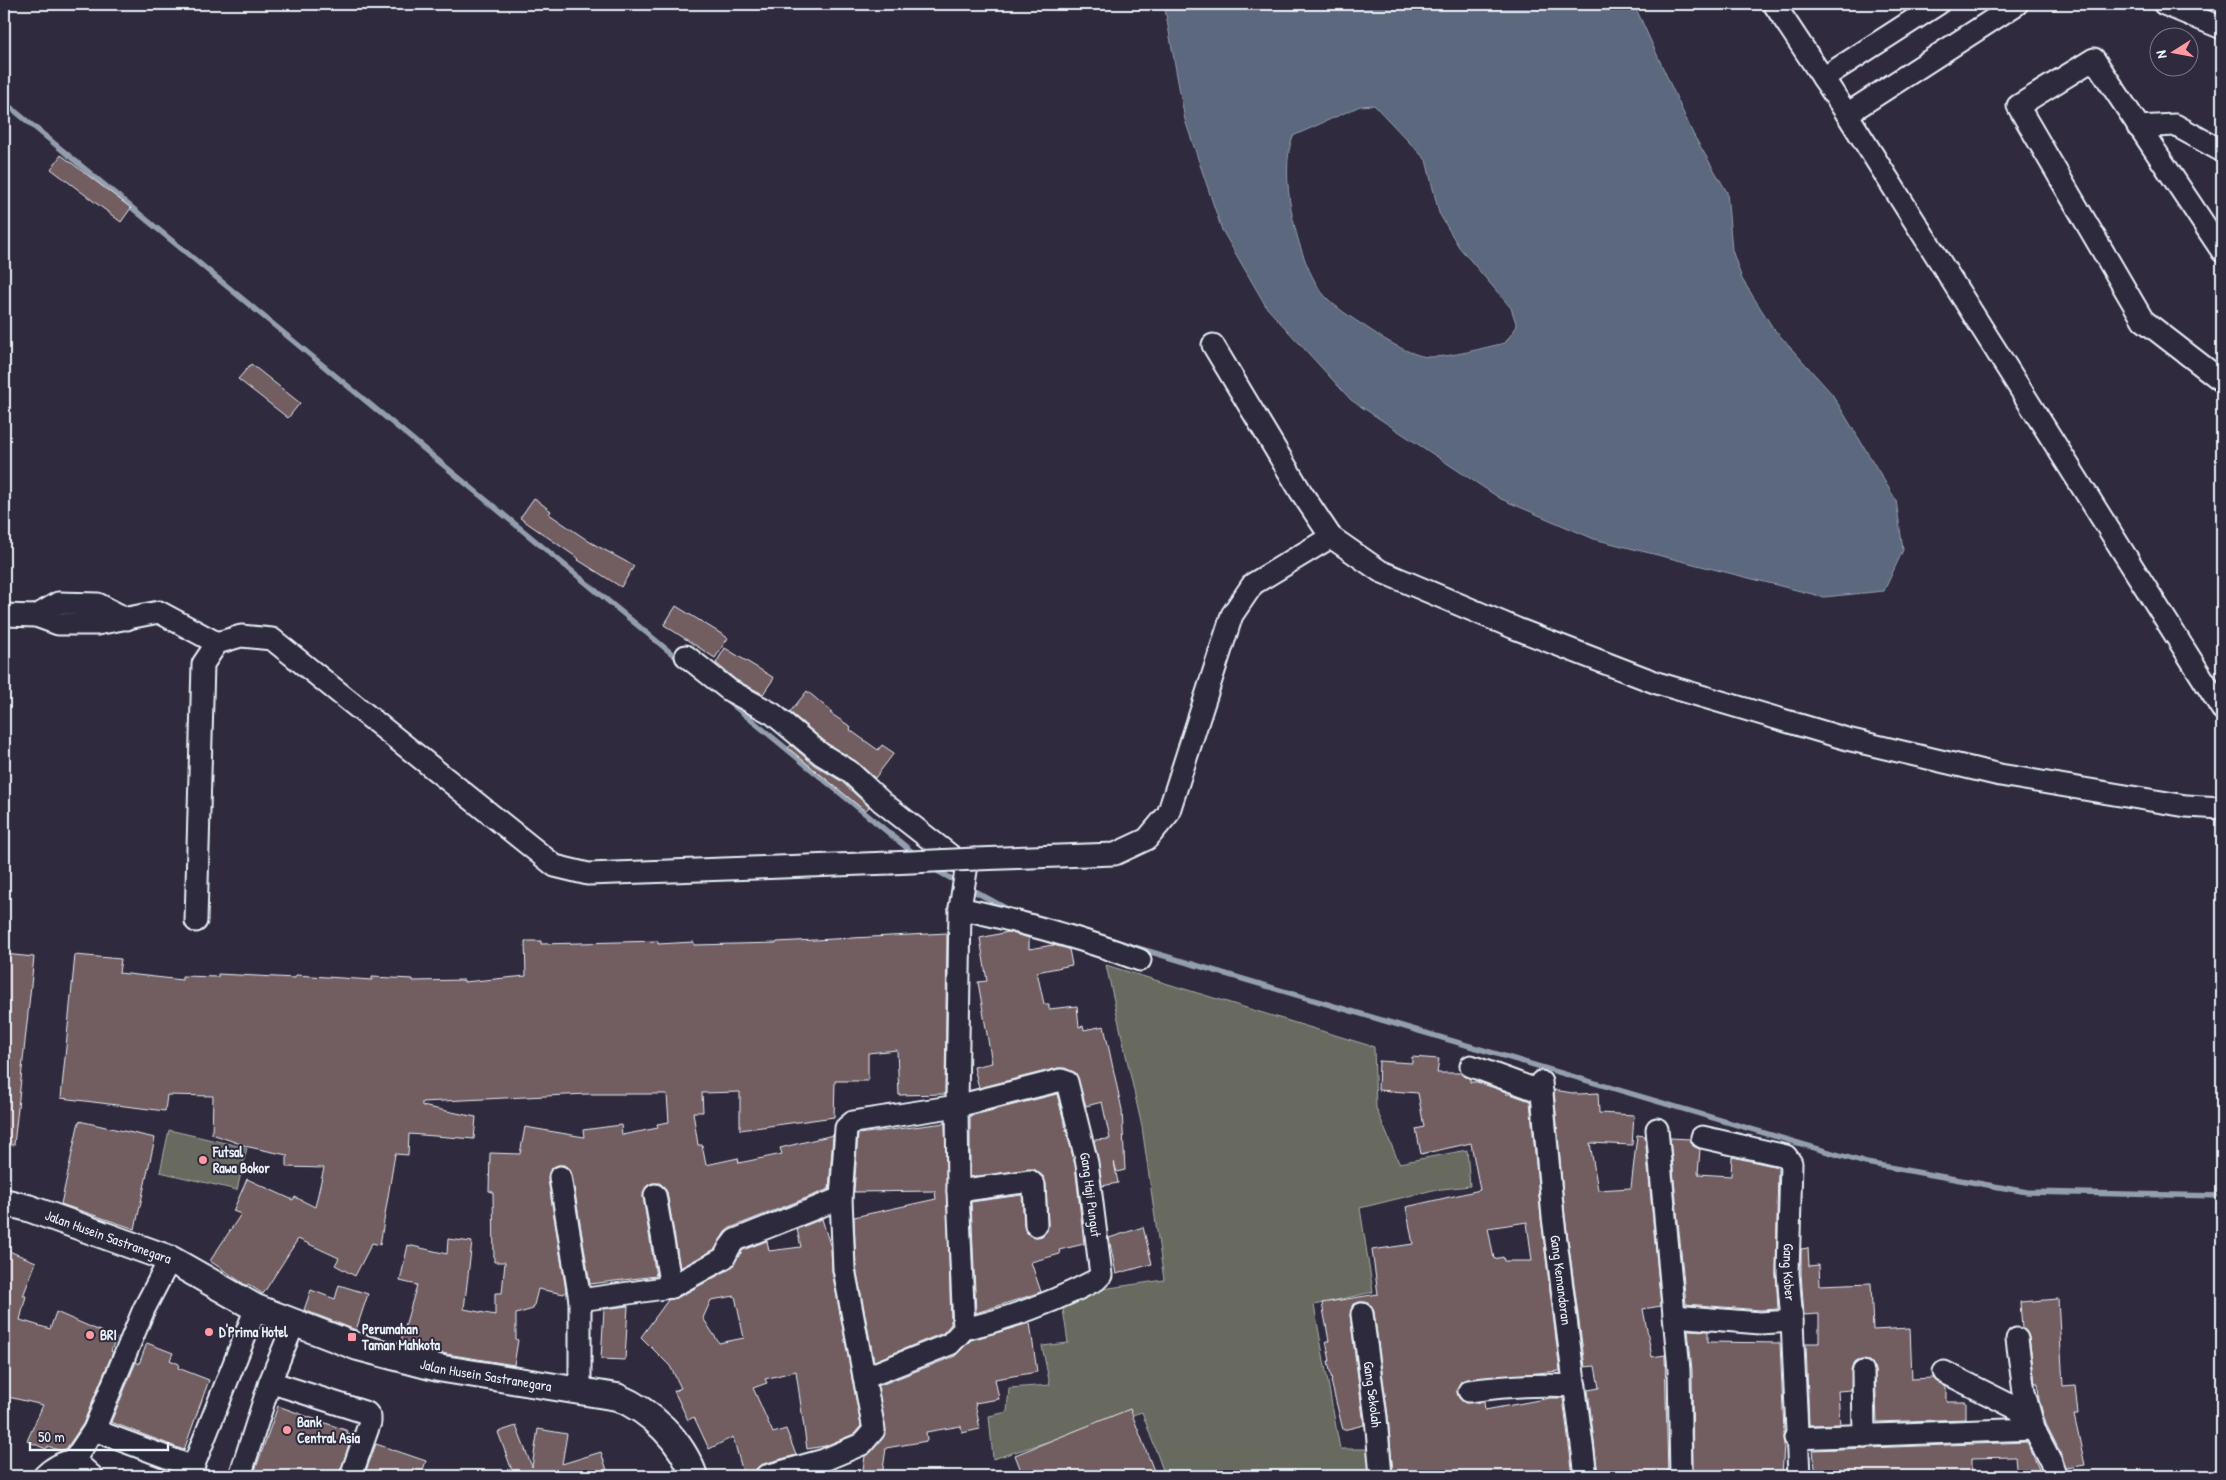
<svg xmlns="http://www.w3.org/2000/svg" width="2226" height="1480" viewBox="0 0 2226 1480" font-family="'Patrick Hand',sans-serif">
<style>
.green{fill:#676b5e;stroke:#a8aeab}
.water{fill:#5b677e;stroke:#939eaf;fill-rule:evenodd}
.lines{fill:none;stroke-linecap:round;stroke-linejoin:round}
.stream{stroke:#939eaf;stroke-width:5.5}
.building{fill:#725d60;stroke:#e8f1f8;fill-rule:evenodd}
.minor-casing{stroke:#e8f1f8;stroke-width:25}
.major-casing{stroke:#e8f1f8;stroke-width:30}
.minor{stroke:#2f2a3d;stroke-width:21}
.major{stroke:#2f2a3d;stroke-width:26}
.minor-bridge-casing{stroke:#e8f1f8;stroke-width:25;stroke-linecap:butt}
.minor-bridge{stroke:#2f2a3d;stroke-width:21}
.poi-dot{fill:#ff9aa2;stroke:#2f2a3d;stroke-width:2}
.labels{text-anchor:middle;stroke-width:4;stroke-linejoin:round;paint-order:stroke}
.poi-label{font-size:14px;font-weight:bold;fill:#e8f1f8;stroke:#2f2a3d;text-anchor:start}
.street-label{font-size:14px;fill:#e8f1f8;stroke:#2f2a3d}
</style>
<rect width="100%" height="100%" fill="#2f2a3d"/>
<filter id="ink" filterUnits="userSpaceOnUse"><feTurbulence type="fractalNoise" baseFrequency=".02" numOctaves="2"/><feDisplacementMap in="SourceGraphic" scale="10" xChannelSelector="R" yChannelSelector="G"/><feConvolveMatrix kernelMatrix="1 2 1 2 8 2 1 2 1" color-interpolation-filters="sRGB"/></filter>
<g filter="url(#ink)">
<path class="green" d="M1106 965 1374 1047 1376 1108 1399 1163 1467 1150 1470 1186 1433 1190 1360 1208 1373 1292 1314 1305 1340 1449H1376L1378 1476H1165L1142 1412 993 1459 989 1416 1007 1412 1009 1388 1050 1385 1042 1346 1068 1343 1061 1295 1164 1280 1142 1127Z
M169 1130 247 1148 237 1190 160 1172Z"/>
<path class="water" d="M1164 4H1634L1693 134 1727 192 1732 250 1742 279 1773 328 1832 394 1896 500 1903 550 1884 591 1824 597 1594 539 1501 499 1351 400 1267 308 1222 230 1185 120ZM1374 105 1426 160 1439 213 1459 247 1511 308 1517 326 1505 343C1482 348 1453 357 1430 357 1415 357 1388 342 1375 333 1356 320 1328 305 1317 285 1296 251 1278 173 1293 136L1360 106Z"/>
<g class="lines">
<path class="stream" d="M4 102 682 662
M727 700 917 856
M932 868 1009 910
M1131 946 1866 1163 2027 1192 2222 1196"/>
</g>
<path class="building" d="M61 155 131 208 121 222 51 169Z
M251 364 300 403 288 418 238 379Z
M534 498 551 511 549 514 590 542 634 566 621 587 578 560 579 559 520 518Z
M676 606 728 638 715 658 664 625Z
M725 648 774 678 763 694 736 680 716 663Z
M807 691 832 712 830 713 851 727 850 730 878 750 882 745 894 753 875 778 857 762 828 744 790 712Z
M791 745 814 765 841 781 869 807 865 811 788 748Z
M1008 932 1029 938V949L1053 945 1069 949 1072 965 1037 972 1044 1004H1049V1009L1077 1006 1079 1027 1083 1026 1084 1030 1104 1026 1122 1110 1125 1170 1117 1172 1114 1162 1118 1183 1102 1186 1094 1140 1110 1139 1102 1102 1086 1106 1076 1073 1065 1068H1058L979 1088 974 1067 992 1063 978 982 987 981 980 938Z
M947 933 945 1094 899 1095 897 1050 868 1053V1081H835L834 1117 740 1130V1092L702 1093 703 1112H693L698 1145H702L706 1165 738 1158 739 1163 782 1154 780 1148 833 1135 829 1189 730 1228 725 1232 715 1249 680 1268 667 1192 660 1183H652L647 1186 643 1197 656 1276 590 1284 572 1175 569 1169 564 1165H558L552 1168 548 1179 566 1291 564 1294 538 1289 533 1309 516 1314V1339L518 1340 514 1365 441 1353 401 1340 417 1285 400 1281 408 1245 447 1254 448 1239 472 1242 464 1309 495 1315V1293H502L505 1262H494L493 1192 489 1191 490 1153 520 1154 525 1127 584 1137 583 1130 621 1125 622 1135 658 1128 657 1124 669 1122 667 1094H587L422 1102V1106L476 1117 474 1139 409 1134 408 1155 395 1154 380 1245 372 1243 355 1276 335 1265 339 1258 298 1239 263 1294 248 1284 247 1286 238 1280 210 1261 241 1214 233 1211 247 1179 293 1200 295 1197 315 1207 324 1168 287 1167V1155L249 1147 212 1134 213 1096 167 1095 165 1111 61 1098 75 955 121 959 119 973 182 980V976L218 977V974L295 978 296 975 372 980V977L413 979V981L464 980V982L526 976 525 941H541V944L658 941V944L694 942V945L777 943V942Z
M4 954 34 957 14 1145H4Z
M1412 1057 1439 1059 1437 1073H1461L1470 1079V1082H1477L1506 1092V1094H1510L1530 1101 1541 1218 1560 1371 1467 1379 1461 1381 1457 1392 1459 1398 1465 1403 1484 1402 1485 1410 1550 1398H1563L1573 1476H1393L1388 1416 1374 1312 1372 1306 1366 1302H1360L1354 1304 1350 1315 1364 1425 1343 1430 1331 1381H1332L1328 1361H1330L1326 1341H1329L1322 1303 1378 1294 1372 1250 1413 1244 1406 1207 1480 1190 1471 1143 1421 1154 1416 1129 1424 1127 1418 1093 1378 1090 1379 1061 1412 1063ZM1527 1222 1532 1261H1504L1503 1257 1494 1259 1488 1228Z
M1554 1090 1579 1094 1598 1093 1599 1113 1634 1115 1632 1145 1590 1143 1598 1190 1631 1188 1637 1135 1645 1136 1661 1306 1643 1309 1652 1357 1665 1355 1668 1476H1598L1588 1390 1599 1388 1595 1366 1585 1367 1565 1216Z
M1057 1094 1075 1165 1084 1244 1059 1250 1060 1254 1031 1262 1041 1292 976 1313 971 1202 1022 1195 1024 1226 1026 1232 1036 1237 1042 1236 1047 1231 1048 1224 1046 1184 1043 1176 1034 1169 970 1177V1116Z
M79 1121 155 1138 135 1229 61 1204Z
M945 1123 951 1324 943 1333 874 1361 856 1268 854 1217 936 1199 935 1191 854 1192 858 1134Z
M1670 1138 1690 1139 1693 1146 1700 1149 1698 1174 1731 1176 1732 1157 1778 1167 1776 1273 1778 1309 1760 1310 1686 1304Z
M822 1219 831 1248 832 1271 861 1426 854 1434 825 1446 807 1449 796 1371 765 1379 767 1383 753 1388 773 1433 786 1429 796 1455 763 1464 757 1468 754 1476H744L733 1437 709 1449 694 1417 688 1420 674 1391 681 1388 670 1366 641 1337 668 1300 677 1298 730 1269 743 1250 767 1241 769 1251 801 1247 797 1229ZM735 1296 744 1338 719 1343 703 1318 711 1300Z
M1143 1227 1152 1264 1116 1274 1109 1238Z
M1808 1248 1809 1266 1819 1265 1820 1285 1871 1283 1873 1330 1910 1328 1912 1379 1933 1378 1946 1387V1402H1966V1419L1877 1422 1875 1371 1869 1361 1862 1360 1856 1362 1852 1366 1851 1390 1838 1391 1840 1424 1809 1425 1806 1343H1819V1314L1804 1315 1801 1273V1249Z
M4 1249 36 1262 23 1296H26L20 1320 50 1329 56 1312 116 1338 111 1351 113 1352 83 1424 66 1449 60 1451 48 1446 46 1449 27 1441 43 1405 4 1396Z
M339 1285 368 1294 356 1330 304 1310 311 1290 335 1299Z
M2058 1299 2063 1386 2075 1385 2078 1415H2074L2085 1465 2066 1468 2062 1456 2046 1424 2039 1400 2038 1383H2035L2029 1337 2022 1328 2020 1302Z
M628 1306 625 1360 601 1359 604 1309Z
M1030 1323 1037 1372 995 1379 999 1399 975 1403 980 1429 962 1433 961 1426 926 1432 927 1441 886 1448 882 1476H862L865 1456 871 1452 886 1433 878 1386 955 1356 971 1340Z
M1688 1330 1708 1331V1342L1780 1343 1784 1432 1783 1438 1784 1444 1782 1476H1693L1692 1370Z
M147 1343 173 1353 170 1360 179 1364 178 1368 209 1380 184 1450 111 1422 136 1362 139 1364Z
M278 1406 348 1431 347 1434 352 1435 339 1476H253Z
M1130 1409 1156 1476H1023L1015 1455Z
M516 1426 532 1467 538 1429 567 1434 562 1464 601 1452 609 1476H535L536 1472 524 1476H514L498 1432Z
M2027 1442 2042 1476H2017L2015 1457 1972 1458V1476H1816L1813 1450Z
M376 1444 426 1461 421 1476H364Z"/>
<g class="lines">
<g class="minor-casing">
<g id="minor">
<path d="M1774 4 1847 114 2222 709"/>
<path d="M2164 4 2222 28"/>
<path d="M1823 78 1938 4"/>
<path d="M1847 114 2017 4"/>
<path d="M2138 127 2175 125 2222 151"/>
<path d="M2222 251 2094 59 2018 106 2143 320 2222 381"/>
<path d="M1213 345 1301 492 1331 537 1380 571 1517 629 1657 683 1847 739 2000 775 2186 806 2222 808"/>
<path d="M4 615 36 616 58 624H97L159 612 217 643"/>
<path d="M36 616 58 603 98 604 127 619"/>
<path d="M686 656 729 690 773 714 821 754 849 771 882 802 964 866 966 871 960 908 957 1106 853 1122 846 1128 841 1198 844 1269 874 1430 862 1444 824 1460 766 1476"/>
<path d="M976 859 1115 854 1147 839 1168 814 1232 615 1253 584 1331 537"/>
<path d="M960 908C1022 922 1081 938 1140 960"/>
<path d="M196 921 203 664 217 643 241 636 272 639 555 866 588 874 890 863"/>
<path d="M1471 1066 1542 1092"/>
<path id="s1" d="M1541 1082 1553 1217 1586 1476"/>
<path d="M1657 1129 1679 1370 1681 1476"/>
<path id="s2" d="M1702 1137 1786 1156 1791 1163 1788 1273 1792 1321 1799 1476"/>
<path d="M560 1177 580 1300V1391"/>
<path d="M958 1191 1030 1181 1034 1185 1036 1225"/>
<path d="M655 1195 671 1287"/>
<path d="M580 1300 671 1287 724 1258 729 1248 735 1240 841 1198"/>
<path id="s3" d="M1362 1314 1376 1418 1381 1476"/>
<path d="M1674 1316 1760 1323 1792 1321"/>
<path d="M1863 1372 1864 1436"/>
<path d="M1944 1372 2018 1409 2034 1429 2051 1462 2055 1476"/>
<path id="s4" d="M864 1378 950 1344 964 1329 958 1191 957 1106 1061 1080 1067 1082 1087 1163 1101 1275 1096 1280C1054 1302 1011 1318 964 1329"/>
<path d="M270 1382 367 1413 370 1417V1422L351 1476"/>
<path d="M1469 1391C1504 1386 1539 1384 1575 1386"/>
<path d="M94 1430 193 1467"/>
<path d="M1795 1438 2034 1429 2024 1392 2017 1339"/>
<path d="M44 1476C53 1467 61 1463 74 1460"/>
<path d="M92 1476 74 1460 94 1430 144 1309 170 1259"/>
<path d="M195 1476 193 1467 256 1308"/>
<path d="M240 1476 270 1382 294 1323"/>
</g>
</g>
<g class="major-casing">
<g id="major">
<path id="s5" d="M4 1202 28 1208 170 1259 256 1308 358 1347 438 1368 617 1397C651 1411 682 1441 694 1476"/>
</g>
</g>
<use href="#minor" class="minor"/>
<use href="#major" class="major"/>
<g class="minor-bridge-casing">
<path id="minor-bridge" d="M890 863 976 859"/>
</g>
<use href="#minor-bridge" class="minor-bridge"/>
</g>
</g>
<g class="poi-dot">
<circle cx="203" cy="1160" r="5"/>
<circle cx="209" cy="1332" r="5"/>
<circle cx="90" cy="1335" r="5"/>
<rect x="347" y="1332" width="10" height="10" rx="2.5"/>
<circle cx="287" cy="1430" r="5"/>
</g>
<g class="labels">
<g class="poi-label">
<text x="213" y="1157">Futsal<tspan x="213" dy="16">Rawa Bokor</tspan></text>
<text x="362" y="1334">Perumahan<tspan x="362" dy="16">Taman Mahkota</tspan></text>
<text x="219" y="1337">D'Prima Hotel</text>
<text x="100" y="1340">BRI</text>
<text x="297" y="1427">Bank<tspan x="297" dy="16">Central Asia</tspan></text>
</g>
<g class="street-label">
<text dy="5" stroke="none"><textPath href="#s4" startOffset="565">Gang Haji Pungut</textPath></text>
<text dy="5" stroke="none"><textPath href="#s5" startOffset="110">Jalan Husein Sastranegara</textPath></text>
<text dy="5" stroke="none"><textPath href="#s2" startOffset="204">Gang Kober</textPath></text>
<text dy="5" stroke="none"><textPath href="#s1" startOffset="199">Gang Kemandoran</textPath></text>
<text dy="5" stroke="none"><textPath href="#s5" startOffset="515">Jalan Husein Sastranegara</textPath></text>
<text dy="5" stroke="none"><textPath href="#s3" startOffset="81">Gang Sekolah</textPath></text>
</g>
</g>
<rect width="2226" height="1480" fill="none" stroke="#2f2a3d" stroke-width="20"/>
<rect x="10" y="10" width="2206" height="1460" fill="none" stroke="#e8f1f8" stroke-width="2" filter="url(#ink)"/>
<g transform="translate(2174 52) rotate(259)"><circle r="24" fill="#2f2a3d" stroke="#797a88"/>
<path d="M0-4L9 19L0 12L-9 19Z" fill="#ff9aa2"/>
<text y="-8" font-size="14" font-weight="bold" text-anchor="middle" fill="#e8f1f8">N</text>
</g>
<path d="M30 1442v8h138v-8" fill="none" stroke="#e8f1f8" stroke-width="2.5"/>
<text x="38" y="1442" font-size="15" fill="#e8f1f8" stroke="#2f2a3d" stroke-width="4" paint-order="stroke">50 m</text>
</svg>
